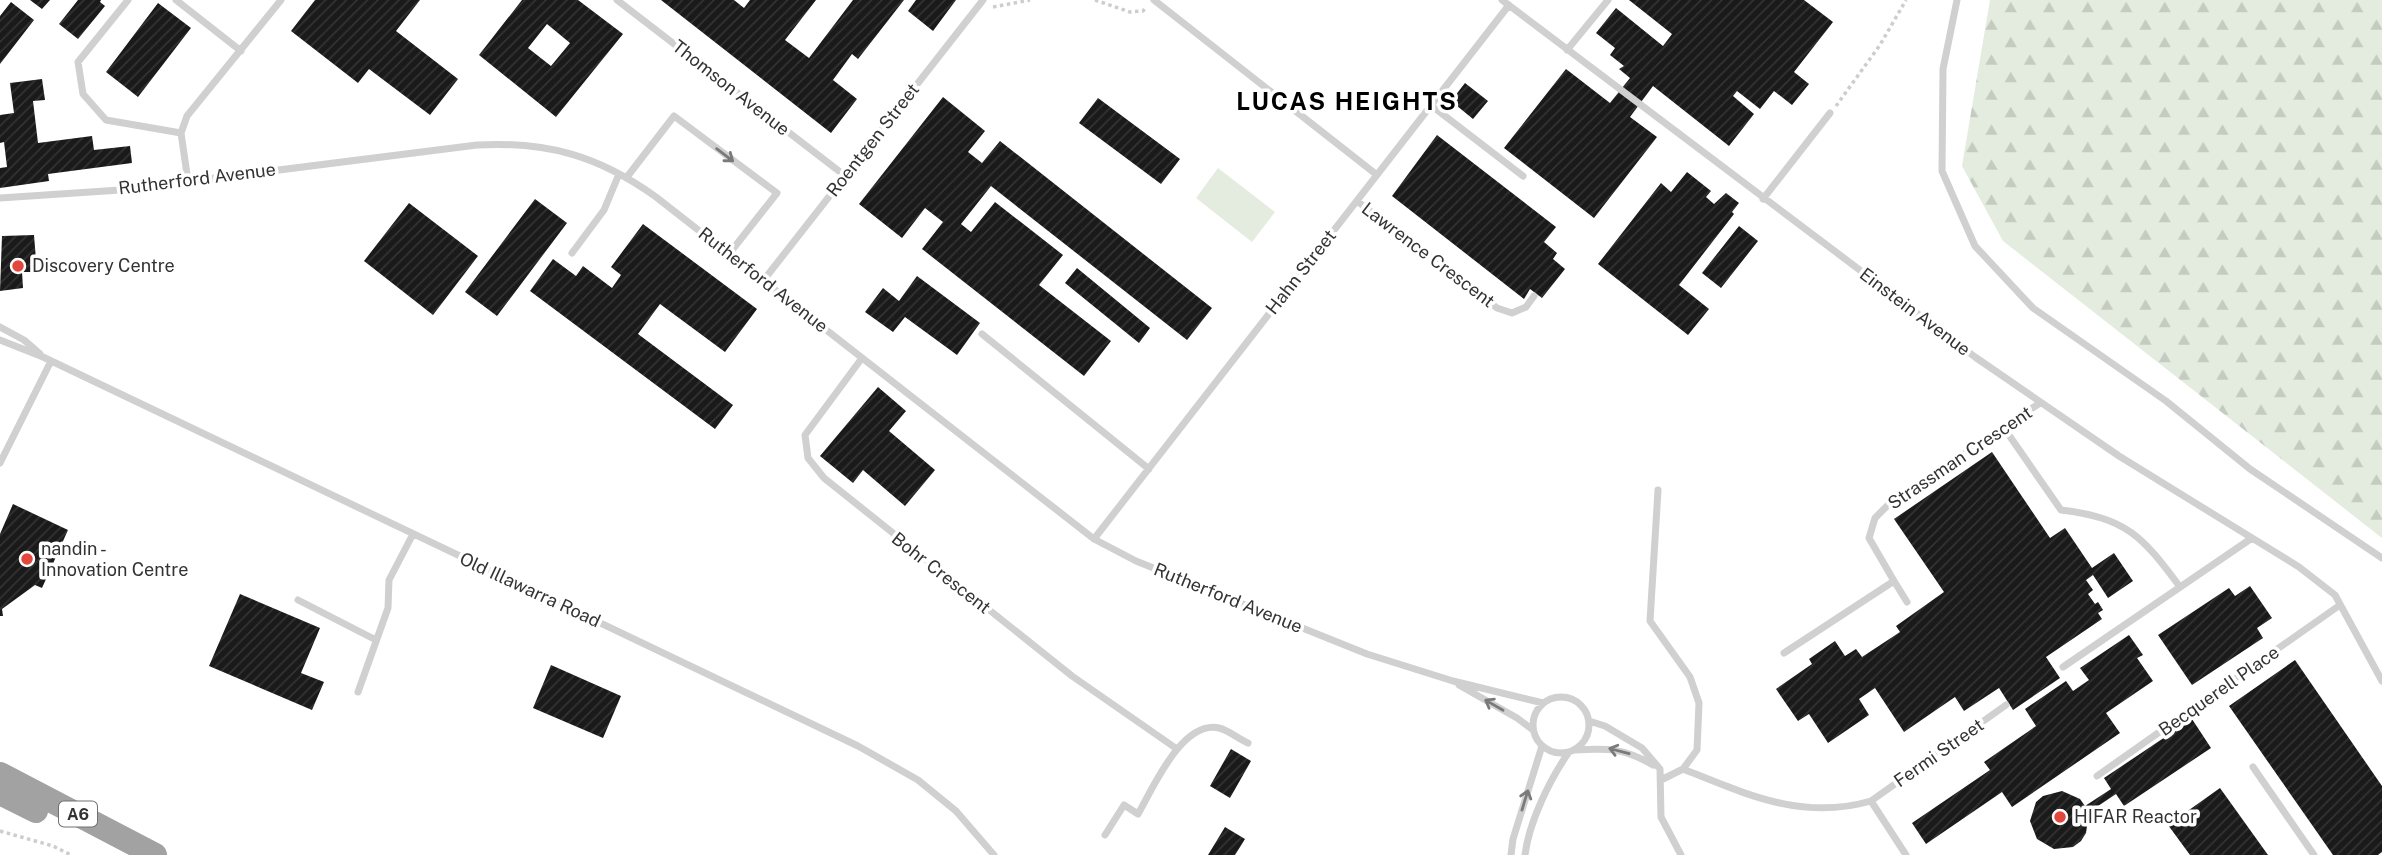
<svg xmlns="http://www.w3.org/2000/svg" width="2382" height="855" viewBox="0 0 2382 855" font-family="'Public Sans',sans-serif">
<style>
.forest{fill:url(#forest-firs)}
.park{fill:#e4ecdf}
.building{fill:url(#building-hatch);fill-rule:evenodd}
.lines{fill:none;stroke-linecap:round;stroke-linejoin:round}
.path{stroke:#cdcdcd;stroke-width:3.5;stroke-dasharray:3.5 3.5;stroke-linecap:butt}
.service{stroke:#d0d0d0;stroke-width:7}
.trunk{stroke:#a2a2a2;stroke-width:24}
.oneway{stroke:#7a7a7a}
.poi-dot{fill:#e3463c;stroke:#fff;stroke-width:2.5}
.labels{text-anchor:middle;stroke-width:7;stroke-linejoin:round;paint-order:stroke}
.shield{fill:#fff;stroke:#707070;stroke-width:2}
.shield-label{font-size:16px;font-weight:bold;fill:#333}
.street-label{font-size:18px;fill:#333;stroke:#fff}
.poi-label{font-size:18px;fill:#333;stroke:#fff;text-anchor:start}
.district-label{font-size:24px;font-weight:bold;letter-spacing:2px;fill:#000;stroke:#fff}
</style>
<defs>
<pattern id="forest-firs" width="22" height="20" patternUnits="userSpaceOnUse" patternTransform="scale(1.75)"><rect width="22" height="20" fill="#e4ecdf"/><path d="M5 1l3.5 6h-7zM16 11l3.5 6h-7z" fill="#c4cbc0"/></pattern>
<pattern id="building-hatch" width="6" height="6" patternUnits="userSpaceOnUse" patternTransform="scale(1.75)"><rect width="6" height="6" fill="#1a1a1a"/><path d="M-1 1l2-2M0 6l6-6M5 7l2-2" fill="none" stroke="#333"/></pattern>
</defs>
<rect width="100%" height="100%" fill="#fff"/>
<path class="forest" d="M1990 0H2382V538L2003 241 1962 166Z"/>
<path class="park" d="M1218 168 1275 212 1252 242 1196 198Z"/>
<path class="building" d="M30 0H50L42 9Z
M78 0H101L100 2 105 6 78 39 59 24Z
M315 0H420L396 31 458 79 430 115 369 69 358 83 291 31Z
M522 0H578L623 34 556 117 479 55ZM547 24 570 43 551 66 528 48Z
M661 0H734L744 8 750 0H816L785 40 809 58 853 0H904L858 59 852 54 833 80 857 99 831 133Z
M916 0H956L933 31 908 11Z
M1629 0H1804L1833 22 1794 72 1809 84 1792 105 1774 91 1760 109 1737 91 1733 96 1754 114 1729 146 1653 86 1630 117 1657 137 1594 218 1504 148 1566 69 1610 103 1630 78 1619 69 1624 66 1610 55 1615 48 1596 33 1616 8 1663 46 1672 34Z
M11 2 34 20 0 64V16Z
M158 3 191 28 138 97 106 72Z
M42 79 45 100 33 101 38 143 92 136 94 150 130 146 132 163 48 174 49 181 0 188V168L7 167 4 142 0 143V115L14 113 10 83Z
M1465 83 1488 101 1473 119 1451 101Z
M943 97 985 131 968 152 982 163 1000 141 1212 308 1187 340 991 186 961 224 971 232 995 202 1063 255 1039 285 1111 341 1084 376 922 249 943 222 925 208 902 238 859 204Z
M1098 98 1180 159 1161 184 1079 123Z
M1437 135 1556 227 1544 242 1557 253 1553 259 1565 269 1542 298 1530 289 1524 299 1392 196Z
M1687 172 1711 191 1706 197 1714 204 1726 193 1739 203 1732 212 1734 214 1679 285 1709 309 1688 335 1598 264 1661 183 1671 192Z
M535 199 567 223 497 316 465 292Z
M409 203 478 256 433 315 364 261Z
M643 224 757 309 725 352 660 304 638 334 733 405 715 429 530 291 553 259 576 276 583 266 612 288 621 275 611 267Z
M1739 226 1758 241 1721 288 1702 273Z
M34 235 37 272H22L23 288 0 291 2 236Z
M1077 268 1150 328 1139 343 1065 283Z
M917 276 980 323 957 355 905 317 893 332 865 312 883 288 899 301Z
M878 387 906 411 889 431 935 470 905 506 863 470 853 483 820 456Z
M1992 452 2050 538 2065 528 2092 568 2114 553 2133 581 2108 598 2093 575 2086 580 2093 590 2088 594 2095 604 2098 602 2103 610 2098 613 2102 619 2046 657 2060 678 2013 710 1999 688 1964 711 1955 697 1904 732 1875 688 1859 699 1869 715 1828 743 1809 714 1798 721 1776 689 1812 664 1809 659 1835 641 1845 656 1856 649 1862 657 1900 632 1896 626 1944 592 1894 519Z
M13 504 68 530 42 588 35 585 2 609 3 616H0V534Z
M2250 586 2272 618 2257 628 2263 638 2192 685 2158 635 2229 588 2235 596Z
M240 594 320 628 301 673 324 682 312 710 209 666Z
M2129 635 2143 655 2137 658 2153 681 2106 713 2120 733 2012 807 2002 792 1926 844 1912 823 1990 770 1984 762 2036 726 2025 709 2066 681 2073 691 2089 680 2080 668Z
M2295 660 2382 786V852L2378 855H2333L2229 706Z
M551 665 621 696 603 738 533 708Z
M2192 719 2211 748 2124 806 2116 794 2089 812 2086 833 2081 841 2073 847 2054 849 2037 839 2030 821 2036 802 2043 796 2062 791 2080 799 2085 806 2111 789 2104 778Z
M1231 749 1251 761 1230 798 1210 786Z
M2220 788 2268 855H2190L2168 825Z
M1225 827 1245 839 1235 855H1208Z"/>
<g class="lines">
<path class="path" d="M1095 0 1130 12 1143 11 1146 7
M993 7 1030 0
M1836 106 1880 45 1906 0
M0 831 53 846 71 855"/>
<path class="service" d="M128 0 78 62 83 94 106 120 181 133
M176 0 241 51
M617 0 844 175
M1154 0 1377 175
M1502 0 1975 357 2119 456 2299 567 2335 595 2382 681
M1957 0 1943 69 1942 171 1975 246 2033 308 2166 401 2250 469 2382 558
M1567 50 1608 0
M1432 106 1523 176
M627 177 674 116 777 193 729 254
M188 181 181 133 187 116 281 0
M0 198 120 190 477 145C547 141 599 156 656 197L1094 539 1136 561 1367 654 1453 681 1543 703
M1763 199 1830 113
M1357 201 1497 308 1512 313 1526 307 1534 296
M572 253 604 210 619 174
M763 281 983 0
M0 327 24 340 40 354
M982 334 1149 469
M0 340 43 357 858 746 918 780 956 811 994 855
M862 358 805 435 808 458 824 478 1072 676 1177 749
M2004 428 2061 510C2127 518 2142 536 2180 587
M0 463 51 361
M1658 490 1650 621 1690 677 1699 703 1697 750 1683 769 1661 780
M1094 539 1509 5
M1894 581 1907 602
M298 600 376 640
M1784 653 1894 581 1869 538 1875 518 1888 505 2040 403
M2063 667 2252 538
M1459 685 1517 718 1533 730
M358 692 388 608 389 580 413 534
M1533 725a28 28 0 1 1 56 0a28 28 0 1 1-56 0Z
M1589 721 1605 726 1642 748 1660 769 1661 817 1681 855
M1575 750C1608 748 1624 748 1653 765
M2253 767 2314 855
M1683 769C1746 794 1802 821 1871 801L2006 705
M2097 776 2340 605
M1871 801 1906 855
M1105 835 1124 805 1138 814C1153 788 1182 720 1219 728 1228 730 1239 739 1248 743
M1511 855 1513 839 1542 746
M1525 855C1529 822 1550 779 1569 752"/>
<path class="trunk" d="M0 774 155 855
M0 793 36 811"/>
</g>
<defs><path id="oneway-shaft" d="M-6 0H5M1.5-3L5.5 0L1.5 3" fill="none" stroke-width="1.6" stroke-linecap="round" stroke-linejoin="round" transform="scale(1.75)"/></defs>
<g class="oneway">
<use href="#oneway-shaft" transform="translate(725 155) rotate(37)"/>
<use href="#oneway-shaft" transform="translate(1494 705) rotate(-150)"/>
<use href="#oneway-shaft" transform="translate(1619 751) rotate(-165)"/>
<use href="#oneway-shaft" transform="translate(1525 800) rotate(-73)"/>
</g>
<g class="poi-dot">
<circle cx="18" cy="266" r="7"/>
<circle cx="27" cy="559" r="7"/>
<circle cx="2060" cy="817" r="7"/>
</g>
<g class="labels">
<rect class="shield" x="59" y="801.5" width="38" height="25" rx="5"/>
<g class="shield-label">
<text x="78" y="820">A6</text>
</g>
<g class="street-label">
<text transform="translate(731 88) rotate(38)" y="6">Thomson Avenue</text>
<text transform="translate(873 140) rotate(-52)" y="6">Roentgen Street</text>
<text transform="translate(197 179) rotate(-7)" y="6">Rutherford Avenue</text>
<text transform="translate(1428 255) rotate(37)" y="6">Lawrence Crescent</text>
<text transform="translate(1301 272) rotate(-52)" y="6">Hahn Street</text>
<text transform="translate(763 280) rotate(38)" y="6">Rutherford Avenue</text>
<text transform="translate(1915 312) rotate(37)" y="6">Einstein Avenue</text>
<text transform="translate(1960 458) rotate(-34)" y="6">Strassman Crescent</text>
<text transform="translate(941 573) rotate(38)" y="6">Bohr Crescent</text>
<text transform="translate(530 590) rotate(25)" y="6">Old Illawarra Road</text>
<text transform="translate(1228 598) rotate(22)" y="6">Rutherford Avenue</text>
<text transform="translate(2219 691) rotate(-35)" y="6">Becquerell Place</text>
<text transform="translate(1939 753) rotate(-35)" y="6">Fermi Street</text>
</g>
<g class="poi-label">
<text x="32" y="272">Discovery Centre</text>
<text x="41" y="555">nandin -<tspan x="41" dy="21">Innovation Centre</tspan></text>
<text x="2074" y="823">HIFAR Reactor</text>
</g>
<g class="district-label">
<text x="1347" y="110">LUCAS HEIGHTS</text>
</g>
</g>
</svg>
